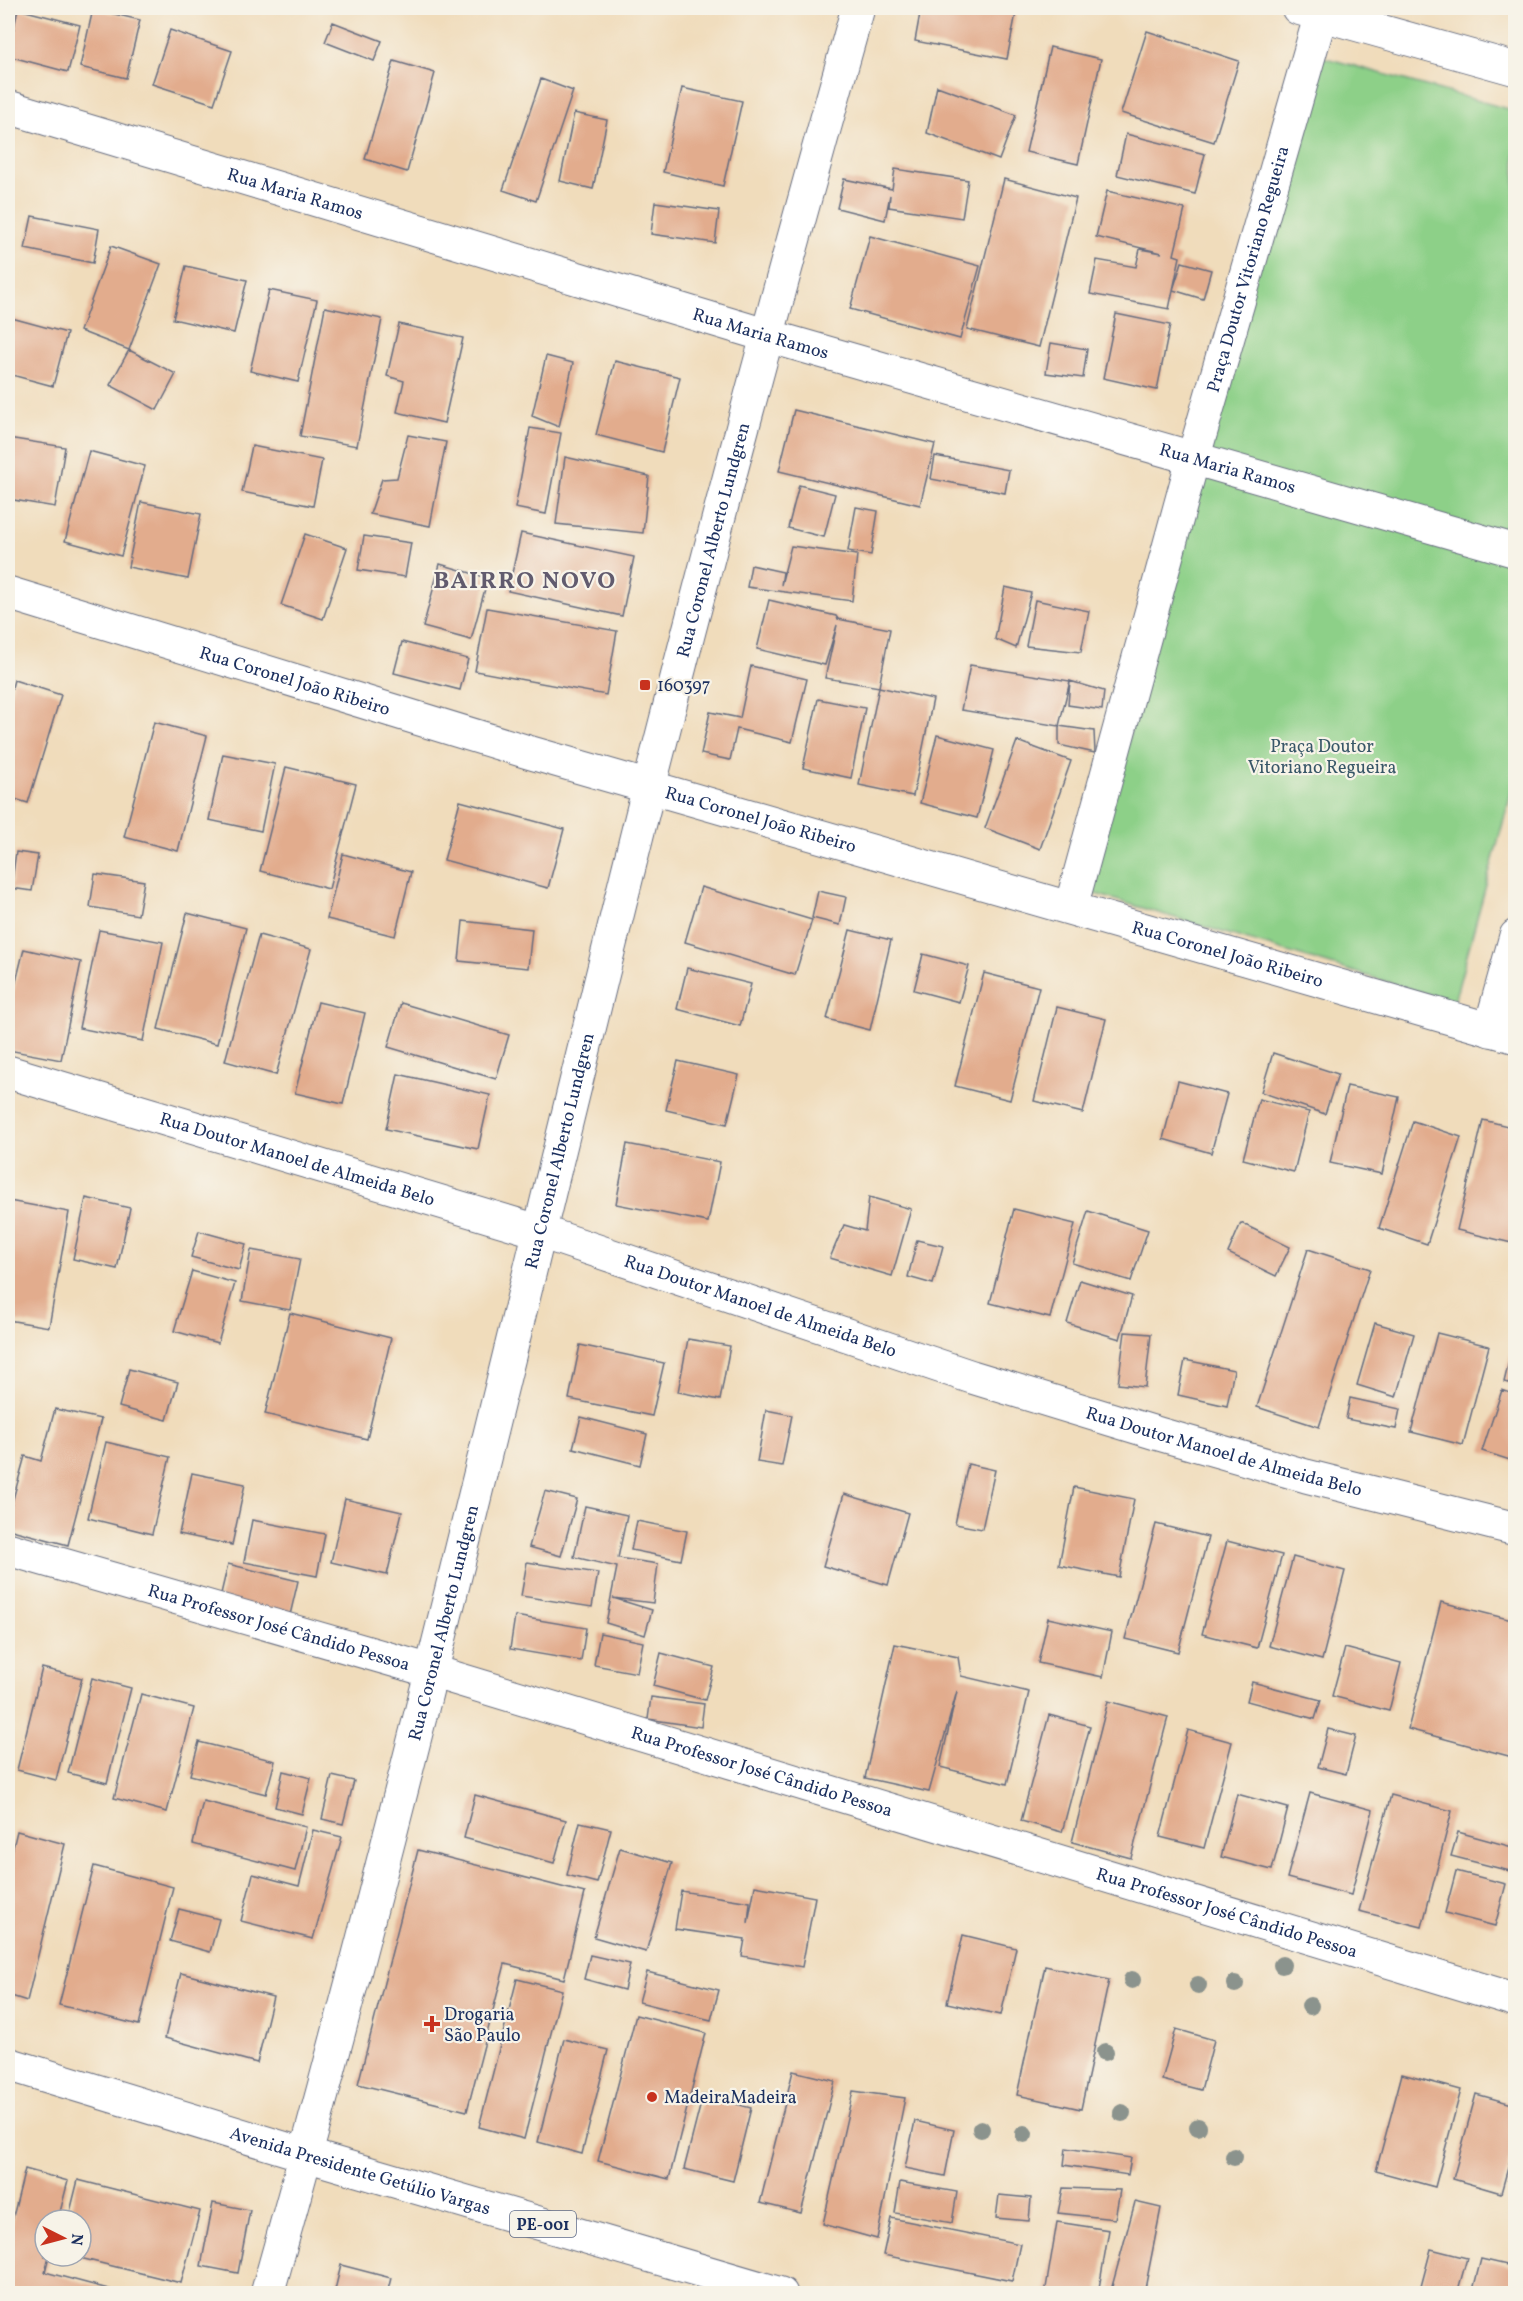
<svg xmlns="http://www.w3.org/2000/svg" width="1523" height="2301" viewBox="0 0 1523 2301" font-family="Vollkorn,serif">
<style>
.green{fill:#8dd088;stroke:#548073;stroke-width:1.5}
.building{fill:#e2ac8d}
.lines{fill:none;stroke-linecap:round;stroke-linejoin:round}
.minor-casing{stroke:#666c7f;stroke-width:35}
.major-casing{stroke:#666c7f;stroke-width:35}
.minor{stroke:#fff;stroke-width:33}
.major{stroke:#fff;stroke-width:33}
.tree{fill:#8b938d}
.poi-dot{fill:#c8321e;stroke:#f7f3e8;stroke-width:2}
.labels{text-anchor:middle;stroke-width:4.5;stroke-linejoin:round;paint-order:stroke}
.shield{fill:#f7f3e8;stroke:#5d6a87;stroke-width:1.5}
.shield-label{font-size:16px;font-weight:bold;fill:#1b2f5e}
.street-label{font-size:18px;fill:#1b2f5e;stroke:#f7f3e8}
.poi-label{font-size:18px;fill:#1b2f5e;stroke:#f7f3e8;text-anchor:start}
.park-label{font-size:18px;fill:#385768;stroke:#f7f3e8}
.district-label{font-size:24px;font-weight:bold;letter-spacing:1.5px;fill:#615b6e;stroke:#f7f3e8}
</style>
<rect width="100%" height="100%" fill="#f7f3e8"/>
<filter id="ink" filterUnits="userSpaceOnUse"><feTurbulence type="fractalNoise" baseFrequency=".0167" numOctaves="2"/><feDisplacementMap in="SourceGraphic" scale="12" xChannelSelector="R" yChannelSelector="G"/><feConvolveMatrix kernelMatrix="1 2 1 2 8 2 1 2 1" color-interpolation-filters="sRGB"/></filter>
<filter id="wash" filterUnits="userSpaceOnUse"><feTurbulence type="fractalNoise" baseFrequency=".008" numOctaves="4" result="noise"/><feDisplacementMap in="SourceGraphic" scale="24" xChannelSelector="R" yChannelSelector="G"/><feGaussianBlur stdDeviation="1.35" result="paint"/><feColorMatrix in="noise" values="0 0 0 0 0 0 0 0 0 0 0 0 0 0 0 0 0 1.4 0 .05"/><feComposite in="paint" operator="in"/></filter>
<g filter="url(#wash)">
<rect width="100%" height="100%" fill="#f0dcbb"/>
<path class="green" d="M1305 52 1515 111V779L1454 1002 1089 892Z"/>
<g id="blocks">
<path class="building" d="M921 8H1017L1007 59 915 41Z
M18 9 80 25 68 72 8 56Z
M93 9 140 20 126 78 80 67Z
M333 22 382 41 374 61 325 42Z
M170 30 232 51 214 104 152 84Z
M1147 31 1239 61 1214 142 1121 113Z
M1050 47 1101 59 1078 164 1026 152Z
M394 61 435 73 407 172 365 159Z
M541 79 573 91 536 201 503 190Z
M937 86 1016 115 999 160 927 133Z
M682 88 742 101 723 186 663 172Z
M574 113 607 120 593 189 560 181Z
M1126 134 1205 154 1195 194 1117 175Z
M895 169 968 180 962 218 889 207 890 195 885 220 837 208 844 179 892 189Z
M1004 179 1076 198 1039 347 967 329Z
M1107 191 1185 209 1174 255 1180 257 1169 309 1090 294 1097 260 1136 267 1140 249 1162 253 1096 237Z
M655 202 719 211 715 243 651 234Z
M32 216 99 229 93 263 25 249Z
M870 236 980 266 960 339 850 309Z
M111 246 161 264 129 350 80 331Z
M1182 262 1211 270 1203 299 1173 290Z
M186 266 247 280 234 333 173 319Z
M269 290 317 300 298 382 250 371Z
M325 307 382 319 357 446 300 436Z
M1116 314 1170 325 1157 390 1103 378Z
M8 317 67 333 53 386 8 374Z
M399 324 463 338 444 423 397 412 404 381 387 376Z
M1051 343 1087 349 1083 378 1046 373Z
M129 350 176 374 157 410 110 385Z
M546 356 573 363 559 427 532 416Z
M615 361 680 377 662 452 596 435Z
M794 410 935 444 920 505 779 471Z
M530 428 561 433 546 514 515 508Z
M408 435 446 442 430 526 370 514 382 479 397 478Z
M8 438 65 447 55 507 8 499Z
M252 446 322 460 313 506 242 492Z
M89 451 145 466 121 556 65 541Z
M935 456 1009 470 1005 493 931 479Z
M565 457 649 476 643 533 556 524Z
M799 485 835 494 824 537 788 528Z
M141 502 201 514 188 579 128 567Z
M856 507 878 511 871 555 848 551Z
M521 533 634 557 622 616 508 591Z
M305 534 347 548 323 619 281 605Z
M364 536 411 543 405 577 358 570Z
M791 546 857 555 852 601 747 587 751 565 783 572 781 585Z
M440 564 488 578 471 640 423 627Z
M1005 587 1031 593 1016 648 995 639Z
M769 600 836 616 838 619 890 629 879 687 825 678 837 625 825 665 757 649Z
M1035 600 1089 611 1081 652 1026 646Z
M487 608 617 631 606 695 475 671Z
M402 642 468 659 460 690 394 673Z
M970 665 1070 681 1059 726 961 710Z
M751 666 807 679 792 742 737 729 730 760 701 754 710 712 740 718Z
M14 680 61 695 28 803 8 797V702Z
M1070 681 1104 691 1102 710 1068 705Z
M879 687 933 699 913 796 859 785Z
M818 699 865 708 851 778 803 768Z
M154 722 207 736 178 851 124 837Z
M1059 726 1094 731 1095 753 1059 745Z
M937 735 994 750 977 818 920 803Z
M1017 741 1071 761 1040 849 985 828Z
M223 754 275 764 261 831 209 820Z
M286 767 356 784 329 889 260 871Z
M460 801 564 829 548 888 444 860Z
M16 852 38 855 32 891 11 888Z
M343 854 411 872 395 936 327 919Z
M95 874 144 881 138 915 90 907Z
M701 887 812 920 795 975 685 942Z
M818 891 846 897 840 925 812 918Z
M187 913 246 928 217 1044 158 1029Z
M463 921 532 929 528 968 459 961Z
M99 930 163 942 143 1041 79 1028Z
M850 930 891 940 870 1030 827 1019Z
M259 935 311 949 276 1075 225 1061Z
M24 949 81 962 61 1060 8 1050V1014Z
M923 954 969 966 959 1002 914 990Z
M687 968 751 984 740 1026 677 1009Z
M984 973 1039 987 1010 1100 955 1086Z
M318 1002 365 1013 343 1104 295 1093Z
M401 1003 509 1035 496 1079 388 1047Z
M1057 1007 1106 1019 1083 1113 1034 1101Z
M1273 1053 1338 1074 1325 1114 1261 1092Z
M678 1061 739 1075 727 1124 666 1110Z
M398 1074 490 1095 478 1149 386 1129Z
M1178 1081 1227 1094 1211 1153 1163 1139Z
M1347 1086 1399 1097 1382 1174 1330 1163Z
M1259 1099 1309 1112 1294 1172 1243 1159Z
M1483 1120 1516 1128V1244L1457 1230Z
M1413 1121 1461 1137 1427 1244 1379 1228Z
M627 1144 720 1162 708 1222 616 1204Z
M869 1197 911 1209 892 1276 830 1258 844 1225 865 1231Z
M86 1198 130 1208 117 1269 73 1259Z
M9 1201 69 1212 49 1327 8 1320Z
M1014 1209 1075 1224 1050 1318 990 1303Z
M1088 1211 1148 1230 1131 1281 1072 1263Z
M1241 1223 1290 1247 1276 1276 1228 1253Z
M199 1231 246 1244 239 1270 191 1257Z
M917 1240 943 1246 933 1284 908 1277Z
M1308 1249 1370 1269 1319 1427 1257 1407Z
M251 1250 300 1259 290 1310 242 1301Z
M192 1271 235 1283 218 1343 174 1331Z
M1080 1280 1132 1296 1120 1339 1067 1323Z
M290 1313 391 1338 367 1439 265 1414Z
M1375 1323 1414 1334 1396 1397 1357 1385Z
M1125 1332 1151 1334 1145 1387 1118 1384Z
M1437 1333 1489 1346 1463 1445 1411 1432Z
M1516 1333V1385L1504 1382Z
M688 1339 730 1346 720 1400 678 1392Z
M580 1345 664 1363 652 1416 569 1399Z
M1185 1360 1234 1370 1227 1406 1178 1395Z
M129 1369 178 1382 167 1420 119 1407Z
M1502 1390 1516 1395V1462L1482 1451Z
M1350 1398 1400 1409 1396 1429 1346 1419Z
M55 1409 101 1419 68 1545 8 1529V1517L25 1456 41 1461Z
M766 1410 792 1415 782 1466 757 1462Z
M581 1417 647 1434 640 1465 573 1448Z
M106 1442 170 1457 152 1534 88 1518Z
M968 1464 995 1470 982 1529 955 1524Z
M192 1473 245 1484 232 1545 179 1534Z
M1074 1487 1134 1499 1119 1577 1059 1565Z
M545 1491 577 1499 561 1556 529 1547Z
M844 1494 908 1513 888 1585 823 1566Z
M345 1499 402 1512 387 1575 331 1562Z
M585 1506 627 1515 618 1558 658 1564 653 1603 613 1598 652 1610 645 1635 606 1623 617 1567 574 1557Z
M252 1520 325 1534 317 1576 244 1562Z
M637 1521 687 1531 681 1560 631 1550Z
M1156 1524 1208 1537 1178 1652 1125 1639Z
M1227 1541 1282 1555 1257 1648 1202 1634Z
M1293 1557 1345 1571 1322 1660 1269 1646Z
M527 1562 598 1573 592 1607 521 1596Z
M228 1564 298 1581 290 1615 220 1598Z
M1441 1602 1516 1621V1758L1408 1729Z
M515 1616 586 1628 581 1661 510 1649Z
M1048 1618 1112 1632 1103 1677 1038 1663Z
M600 1633 643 1642 637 1673 594 1665Z
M895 1644 958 1657 961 1676 1029 1692 1007 1784 940 1767 957 1691 929 1792 865 1778Z
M1345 1648 1401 1663 1389 1711 1332 1696Z
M661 1653 714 1667 705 1700 653 1686Z
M42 1668 82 1678 56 1780 17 1770Z
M92 1678 131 1688 107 1783 68 1773Z
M1252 1682 1321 1700 1315 1719 1247 1701Z
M141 1694 194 1708 167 1812 114 1798Z
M651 1697 704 1704 701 1727 648 1719Z
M1108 1701 1168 1717 1131 1858 1072 1842Z
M1049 1715 1090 1726 1062 1832 1021 1821Z
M1328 1729 1356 1736 1346 1774 1318 1767Z
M1188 1730 1232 1742 1204 1848 1160 1837Z
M199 1742 275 1761 266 1794 190 1775Z
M283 1771 311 1778 302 1814 275 1807Z
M332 1776 354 1781 343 1824 322 1819Z
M1310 1793 1373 1810 1351 1895 1287 1878Z
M1237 1794 1288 1808 1272 1870 1221 1857Z
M475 1795 566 1820 554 1863 464 1838Z
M1391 1795 1452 1811 1422 1927 1359 1911Z
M203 1801 306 1827 295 1871 193 1844Z
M580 1822 611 1829 597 1883 567 1875Z
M313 1830 342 1837 313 1939 241 1921 253 1874 299 1886Z
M17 1831 65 1844 27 2001 8 1995V1868Z
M1458 1832 1516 1848 1510 1871 1451 1856Z
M620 1848 672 1863 646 1952 594 1937Z
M418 1850 585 1893 564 1979 505 1964 467 2111 358 2084Z
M94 1866 173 1887 139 2025 59 2005Z
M1456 1871 1506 1884 1495 1926 1445 1913Z
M755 1886 815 1897 802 1967 742 1956 745 1939 675 1929 681 1891 750 1902 748 1923Z
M179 1909 219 1919 210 1952 170 1941Z
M963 1935 1016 1948 1001 2015 947 2003Z
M590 1955 630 1964 624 1990 584 1979Z
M1045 1966 1109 1980 1081 2109 1017 2095Z
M647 1972 719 1990 711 2020 639 2002Z
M181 1973 273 1997 257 2063 165 2038Z
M517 1979 562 1990 524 2139 479 2127Z
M636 2015 706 2033 669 2179 598 2161Z
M1176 2029 1214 2040 1201 2090 1162 2080Z
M564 2039 608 2050 582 2154 538 2142Z
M793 2071 835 2081 801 2213 760 2203Z
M1402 2074 1461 2090 1435 2187 1376 2171Z
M853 2091 905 2098 877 2239 823 2224Z
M1476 2094 1516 2105V2139L1501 2193 1453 2179Z
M703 2095 751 2108 733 2181 684 2169Z
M915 2121 954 2130 945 2176 905 2168Z
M1066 2148 1131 2158 1128 2175 1064 2165Z
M25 2169 68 2181 58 2220H45V2256H49L45 2272 127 2294H8V2237Z
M78 2180 200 2211 181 2283 76 2257 81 2256V2220H68Z
M900 2182 957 2192 952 2223 895 2213Z
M1063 2188 1120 2190 1115 2219 1058 2213Z
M999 2195 1031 2198 1029 2221 996 2218Z
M1135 2202 1161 2208 1144 2294H1110Z
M213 2203 250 2210 238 2273 201 2266Z
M891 2218 1020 2244 1012 2281 883 2255Z
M1057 2222 1109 2230 1098 2294H1045Z
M1431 2249 1467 2258 1457 2294H1419Z
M1481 2259 1516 2267V2294H1472Z
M341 2265 391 2278 387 2294H334Z"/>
</g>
</g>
<g filter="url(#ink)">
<use href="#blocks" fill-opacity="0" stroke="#666c7f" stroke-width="1.5"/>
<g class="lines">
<g class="minor-casing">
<g id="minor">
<path d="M1298 8 1516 69"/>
<path id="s1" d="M8 107 765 335 1516 551"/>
<path id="s2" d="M8 593 528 752 1516 1037"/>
<path id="s3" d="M1071 907 1193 459 1321 14"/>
<path d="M1490 1030 1516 936"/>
<path id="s4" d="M8 1072 541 1232 972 1377 1159 1434 1306 1476 1516 1529"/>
<path id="s5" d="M8 1549 431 1671 1516 2000"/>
<path id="s6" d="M267 2294C408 1795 523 1289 649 787 715 526 785 266 858 8"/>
</g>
</g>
<g class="major-casing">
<g id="major">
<path id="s7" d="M8 2064 306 2155 781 2294"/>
</g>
</g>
<use href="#minor" class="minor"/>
<use href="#major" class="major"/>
</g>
<g class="tree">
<circle cx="1282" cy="1965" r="9"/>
<circle cx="1132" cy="1980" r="9"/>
<circle cx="1235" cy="1984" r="9"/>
<circle cx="1198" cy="1985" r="9"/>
<circle cx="1310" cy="2006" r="9"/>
<circle cx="1105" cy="2052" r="9"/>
<circle cx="1122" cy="2113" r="9"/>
<circle cx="1198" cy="2127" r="9"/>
<circle cx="981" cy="2129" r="9"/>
<circle cx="1024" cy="2134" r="9"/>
<circle cx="1234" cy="2157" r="9"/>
</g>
</g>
<g class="poi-dot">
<rect x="639" y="679" width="12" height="12" rx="3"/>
<path d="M429 2015h6v6h6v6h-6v6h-6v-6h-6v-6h6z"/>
<circle cx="652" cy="2097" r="6"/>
</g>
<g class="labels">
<rect class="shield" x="510" y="2211" width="66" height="26" rx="4.5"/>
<g class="shield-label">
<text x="543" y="2230">PE-001</text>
</g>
<g class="street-label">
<text dy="6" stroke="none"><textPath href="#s1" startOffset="300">Rua Maria Ramos</textPath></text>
<text dy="6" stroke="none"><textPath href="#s3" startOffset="662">Praça Doutor Vitoriano Regueira</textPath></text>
<text dy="6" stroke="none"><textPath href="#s1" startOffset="786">Rua Maria Ramos</textPath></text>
<text dy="6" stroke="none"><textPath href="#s1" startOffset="1272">Rua Maria Ramos</textPath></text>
<text dy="6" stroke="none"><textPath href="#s6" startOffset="1810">Rua Coronel Alberto Lundgren</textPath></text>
<text dy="6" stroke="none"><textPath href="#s2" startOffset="300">Rua Coronel João Ribeiro</textPath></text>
<text dy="6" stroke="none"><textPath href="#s2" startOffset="786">Rua Coronel João Ribeiro</textPath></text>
<text dy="6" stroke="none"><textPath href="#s2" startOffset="1272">Rua Coronel João Ribeiro</textPath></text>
<text dy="6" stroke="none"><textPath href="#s6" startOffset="1180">Rua Coronel Alberto Lundgren</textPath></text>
<text dy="6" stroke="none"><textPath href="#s4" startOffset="302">Rua Doutor Manoel de Almeida Belo</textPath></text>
<text dy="6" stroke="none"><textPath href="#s4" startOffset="788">Rua Doutor Manoel de Almeida Belo</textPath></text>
<text dy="6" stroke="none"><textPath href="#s4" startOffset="1274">Rua Doutor Manoel de Almeida Belo</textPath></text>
<text dy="6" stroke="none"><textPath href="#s6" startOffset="694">Rua Coronel Alberto Lundgren</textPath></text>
<text dy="6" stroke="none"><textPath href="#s5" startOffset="282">Rua Professor José Cândido Pessoa</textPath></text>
<text dy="6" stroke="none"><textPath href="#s5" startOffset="786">Rua Professor José Cândido Pessoa</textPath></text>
<text dy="6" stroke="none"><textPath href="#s5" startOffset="1272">Rua Professor José Cândido Pessoa</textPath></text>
<text dy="6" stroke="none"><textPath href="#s7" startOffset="368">Avenida Presidente Getúlio Vargas</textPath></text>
</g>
<g class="poi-label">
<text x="657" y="691">160397</text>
<text x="444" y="2020">Drogaria<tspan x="444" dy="21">São Paulo</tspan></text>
<text x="664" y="2103">MadeiraMadeira</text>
</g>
<g class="park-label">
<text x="1322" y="752">Praça Doutor<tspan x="1322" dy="21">Vitoriano Regueira</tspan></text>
</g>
<g class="district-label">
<text x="525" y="588">BAIRRO NOVO</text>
</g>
</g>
<rect width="1523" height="2301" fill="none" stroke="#f7f3e8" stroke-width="30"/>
<g transform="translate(63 2238) rotate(96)"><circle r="28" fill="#f7f3e8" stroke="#9fa5b1" stroke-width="1.5"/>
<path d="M0-4.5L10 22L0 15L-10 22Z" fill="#c8321e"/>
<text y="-9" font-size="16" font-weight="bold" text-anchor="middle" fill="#1b2f5e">N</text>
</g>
</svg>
